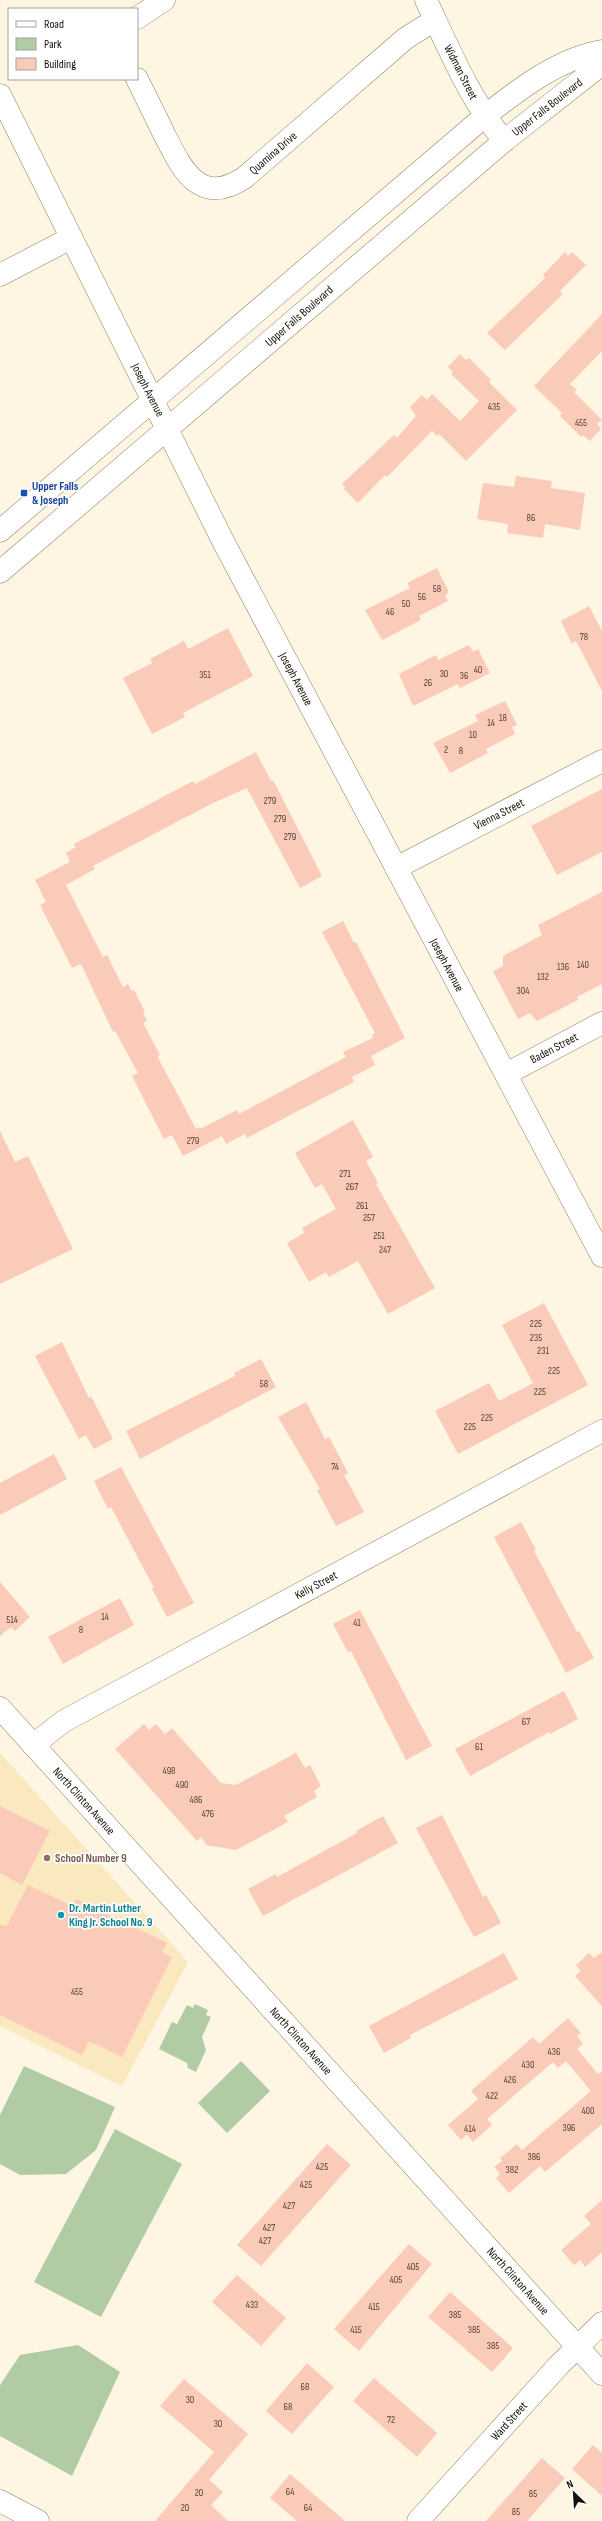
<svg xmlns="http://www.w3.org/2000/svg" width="602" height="2521" viewBox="0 0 602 2521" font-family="'Sofia Sans Condensed',sans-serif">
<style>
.built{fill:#fae8bf}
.park{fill:#b1cba5}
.building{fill:#fbcbba}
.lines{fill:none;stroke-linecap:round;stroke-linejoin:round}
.minor-casing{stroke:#8f8163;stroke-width:23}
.major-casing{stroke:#8f8163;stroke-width:23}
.minor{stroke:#fff;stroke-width:22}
.major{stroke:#fff;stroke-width:22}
.transit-dot{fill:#1a4fb4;stroke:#fff;stroke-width:1.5}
.education-dot{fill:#8d6e63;stroke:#fff;stroke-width:1.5}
.culture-dot{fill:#0f9aa8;stroke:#fff;stroke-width:1.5}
.labels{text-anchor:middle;stroke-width:3.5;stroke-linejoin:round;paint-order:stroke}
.number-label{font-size:10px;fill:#504034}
.street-label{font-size:12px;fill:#171207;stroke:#fff}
.transit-label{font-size:12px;font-weight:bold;fill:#164399;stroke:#fff;text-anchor:start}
.education-label{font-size:12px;font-weight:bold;fill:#785e54;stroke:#fff;text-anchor:start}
.culture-label{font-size:12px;font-weight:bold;fill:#0d838f;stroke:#fff;text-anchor:start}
</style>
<rect width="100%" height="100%" fill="#fef5e2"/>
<path class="built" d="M0 1753 188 1962 122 2086 0 2026Z"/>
<path class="park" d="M195 2004 208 2010 206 2015 211 2017 202 2037 206 2050 196 2072 188 2068 187 2063 159 2049 172 2022 177 2024 187 2005 193 2008Z
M241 2061 270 2091 227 2133 198 2103Z
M24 2066 115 2107 96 2150 66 2174 20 2175 0 2164V2115Z
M115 2129 182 2164 101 2317 34 2282Z
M78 2345 120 2372 72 2476 0 2436V2385L20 2355Z"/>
<path class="building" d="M565 252 568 256 572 252 586 265 560 291 563 294 505 350 487 333 545 278 543 275Z
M602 314V351L570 384 577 390 574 392 602 420 597 424 601 429 590 441 583 435 581 437 560 416 562 413 534 386Z
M460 354 466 360 469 358 491 380 489 382 517 410 466 461 439 434 437 436 432 431 387 477 385 475 358 503 344 489 345 487 342 484 394 435 397 438 416 416 410 407 422 395 427 400 432 394 460 421 479 401 451 374 453 372 448 367Z
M516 476 552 481 551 488 585 493 580 530 545 524 543 538 507 533 508 524 477 519 483 483 514 487Z
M437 568 449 592 445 595 448 601 419 616 421 620 382 640 365 610 410 588 407 583Z
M589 606 602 631V691L576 641 572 644 561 621Z
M228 628 253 676 183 713 185 717 152 734 123 678 152 663 150 659 184 641 188 649Z
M469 645 473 652 478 649 490 673 460 688 458 684 413 706 399 674 436 655 438 660Z
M505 701 517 725 512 727 515 734 486 749 488 753 450 773 433 743 478 721 475 715Z
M256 752 271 781 273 780 322 876 300 888 247 788 213 803 93 866 95 869 66 885 103 957 107 955 123 987 128 984 132 991 134 990 145 1012 143 1013 147 1021 143 1023 160 1055 157 1056 196 1129 199 1127 200 1129 237 1110 239 1114 346 1057 343 1052 373 1038 372 1035 375 1033 322 932 343 921 354 943 356 942 405 1038 371 1056 375 1065 352 1077 354 1082 296 1112 247 1138 245 1134 226 1144 222 1136 183 1156 172 1135 164 1139 132 1076 138 1073 115 1031 113 1032 81 964 72 968 40 905 46 902 35 880 70 862 66 853 76 847 74 844 193 781 195 784Z
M602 789V852L557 875 531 826Z
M602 892V984L577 997 578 1000 537 1021 530 1013 518 1019 493 971 503 966V956L542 935 538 925Z
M353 1120 373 1157 366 1161 378 1183 376 1184 435 1288 388 1314 358 1261 329 1277 326 1272 309 1282 287 1243 304 1233 302 1228 336 1209 322 1184 315 1188 295 1153Z
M0 1131 15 1162 28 1156 73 1249 0 1284Z
M544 1303 588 1385 458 1454 435 1411 489 1383 499 1401 533 1383 502 1325Z
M62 1342 89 1398 91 1396 113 1439 94 1449 86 1435 79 1439 35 1356Z
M261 1359 276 1387 140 1459 126 1431 235 1376 234 1373Z
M306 1402 325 1439 329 1437 348 1473 344 1475 364 1512 336 1526 317 1490 320 1489 278 1417Z
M54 1454 67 1479 0 1515V1483Z
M121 1467 194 1603 167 1617 152 1589 154 1588 111 1507 108 1509 94 1481Z
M521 1522 536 1550 534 1551 577 1632 579 1631 594 1658 566 1673 494 1537Z
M0 1582 30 1617 15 1631 11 1627 0 1636Z
M120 1598 134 1625 63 1664 48 1637Z
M360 1610 432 1746 406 1760 351 1651 348 1652 333 1624Z
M564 1691 578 1719 550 1734 549 1732 470 1776 455 1749Z
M144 1724 149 1730 156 1724 165 1734 172 1728 221 1783 236 1785 296 1753 305 1768 310 1765 321 1786 314 1791 317 1797 284 1816 288 1822 236 1850 206 1845 201 1837 197 1841 115 1749Z
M0 1806 50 1831 22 1885 0 1873Z
M442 1815 483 1897 486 1895 501 1923 474 1937 416 1828Z
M383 1816 398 1843 263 1916 248 1889 276 1874 277 1877 357 1833 356 1831Z
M28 1885 72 1906 76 1899 167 1943 162 1952 172 1957 122 2057 89 2041 82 2055 0 2015V1924L6 1927Z
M602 1952V2006L575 1976 581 1971 576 1965 589 1953 594 1958Z
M504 1953 518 1979 410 2035 411 2038 384 2053 369 2026Z
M568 2018 581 2033 577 2036 583 2044 577 2049 598 2074 602 2071V2124L545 2172 540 2166 509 2193 496 2178 500 2174 494 2167 502 2161 500 2158 517 2144 522 2150 591 2091 566 2061 558 2068 553 2062 487 2119 492 2125 473 2142 467 2135 461 2140 448 2125 478 2099 471 2091 533 2037 539 2044Z
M327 2144 351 2165 261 2266 237 2245Z
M602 2200V2252L585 2267 580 2260 574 2265 561 2250 591 2224 584 2216Z
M409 2244 432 2264 359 2351 334 2329Z
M237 2275 286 2318 261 2346 212 2302Z
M450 2292 513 2348 492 2372 428 2317Z
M307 2363 334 2387 292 2434 266 2411Z
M374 2378 437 2433 417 2457 353 2401Z
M184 2379 248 2434 209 2480 223 2492 211 2505 228 2521H155L214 2452 160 2406Z
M593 2445 602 2453V2496L572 2469Z
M542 2458 565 2478 527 2521H486Z
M290 2474 345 2521H297L270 2498Z"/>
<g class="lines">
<g class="minor-casing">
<path id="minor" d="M426 0C449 49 469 98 504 141
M137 18 164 0
M137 79C146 97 155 115 164 134 182 169 199 207 244 178L406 38 435 20
M0 275 71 238
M396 868 602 761
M506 1074 602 1023
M33 1745 64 1721 602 1431
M0 2501 38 2521
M418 2521 559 2365 602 2323"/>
</g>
<g class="major-casing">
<path id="major" d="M0 95 224 543 602 1256
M0 531 485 116C518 90 559 58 602 51
M0 572 504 141 602 64
M0 1708 602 2374"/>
</g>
<use href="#minor" class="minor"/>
<use href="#major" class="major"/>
</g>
<rect class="transit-dot" x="20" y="489" width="8" height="8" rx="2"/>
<circle class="education-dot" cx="47" cy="1858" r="4"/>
<circle class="culture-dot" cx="61" cy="1915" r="4"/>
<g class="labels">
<g class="number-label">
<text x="494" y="410">435</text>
<text x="581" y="426">455</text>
<text x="531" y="521">86</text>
<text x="437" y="592">58</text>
<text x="422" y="600">56</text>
<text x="406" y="607">50</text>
<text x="390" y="615">46</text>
<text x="584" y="640">78</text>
<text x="478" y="673">40</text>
<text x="444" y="677">30</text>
<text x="205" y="678">351</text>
<text x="464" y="679">36</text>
<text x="428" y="686">26</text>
<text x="503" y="721">18</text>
<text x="491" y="726">14</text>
<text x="473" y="738">10</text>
<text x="446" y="753">2</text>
<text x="461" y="754">8</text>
<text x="270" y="804">279</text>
<text x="280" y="822">279</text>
<text x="290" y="840">279</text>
<text x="583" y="968">140</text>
<text x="563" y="970">136</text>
<text x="543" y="980">132</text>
<text x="523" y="994">304</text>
<text x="193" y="1144">279</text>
<text x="345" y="1177">271</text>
<text x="352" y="1190">267</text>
<text x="362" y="1209">261</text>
<text x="369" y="1221">257</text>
<text x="379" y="1239">251</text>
<text x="385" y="1253">247</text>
<text x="536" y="1327">225</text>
<text x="536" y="1341">235</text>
<text x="543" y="1354">231</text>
<text x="554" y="1374">225</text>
<text x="264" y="1387">58</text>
<text x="540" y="1395">225</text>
<text x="487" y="1421">225</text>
<text x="470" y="1430">225</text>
<text x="335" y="1470">74</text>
<text x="105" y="1620">14</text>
<text x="12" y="1623">514</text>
<text x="357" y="1626">41</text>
<text x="81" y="1633">8</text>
<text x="526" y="1725">67</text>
<text x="479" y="1750">61</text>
<text x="169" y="1774">498</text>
<text x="182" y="1788">490</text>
<text x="196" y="1803">486</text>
<text x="208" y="1817">476</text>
<text x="77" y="1995">455</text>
<text x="554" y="2055">436</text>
<text x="528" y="2068">430</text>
<text x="510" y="2083">426</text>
<text x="492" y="2099">422</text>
<text x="588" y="2114">400</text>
<text x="569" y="2131">396</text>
<text x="470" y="2132">414</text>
<text x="534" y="2160">386</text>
<text x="322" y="2170">425</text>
<text x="512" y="2173">382</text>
<text x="306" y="2188">425</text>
<text x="289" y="2209">427</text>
<text x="269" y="2231">427</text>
<text x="265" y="2244">427</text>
<text x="413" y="2270">405</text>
<text x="396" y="2283">405</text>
<text x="252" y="2308">433</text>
<text x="374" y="2310">415</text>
<text x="455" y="2318">385</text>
<text x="356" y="2333">415</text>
<text x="474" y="2333">385</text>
<text x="493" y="2349">385</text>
<text x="305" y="2390">68</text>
<text x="190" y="2403">30</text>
<text x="288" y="2410">68</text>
<text x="391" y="2423">72</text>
<text x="218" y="2427">30</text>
<text x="290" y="2495">64</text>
<text x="199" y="2496">20</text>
<text x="533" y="2497">85</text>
<text x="185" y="2511">20</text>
<text x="308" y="2511">64</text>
<text x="516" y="2515">85</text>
</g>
<g class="street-label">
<text transform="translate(461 72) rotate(63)" y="4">Widman Street</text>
<text transform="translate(547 107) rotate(-38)" y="4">Upper Falls Boulevard</text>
<text transform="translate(273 153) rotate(-41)" y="4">Quamina Drive</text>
<text transform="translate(299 316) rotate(-41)" y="4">Upper Falls Boulevard</text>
<text transform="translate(148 390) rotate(63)" y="4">Joseph Avenue</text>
<text transform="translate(296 679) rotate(62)" y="4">Joseph Avenue</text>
<text transform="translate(499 814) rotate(-27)" y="4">Vienna Street</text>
<text transform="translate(447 965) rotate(62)" y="4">Joseph Avenue</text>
<text transform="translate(554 1048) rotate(-28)" y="4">Baden Street</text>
<text transform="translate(316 1585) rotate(-28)" y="4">Kelly Street</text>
<text transform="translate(84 1801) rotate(48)" y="4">North Clinton Avenue</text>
<text transform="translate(301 2041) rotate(48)" y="4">North Clinton Avenue</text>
<text transform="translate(518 2281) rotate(48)" y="4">North Clinton Avenue</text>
<text transform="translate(509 2421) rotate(-48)" y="4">Ward Street</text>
</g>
<g class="transit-label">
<text x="32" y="490">Upper Falls<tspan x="32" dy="14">&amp; Joseph</tspan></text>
</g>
<g class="education-label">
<text x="55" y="1862">School Number 9</text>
</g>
<g class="culture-label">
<text x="69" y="1912">Dr. Martin Luther<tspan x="69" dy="14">King Jr. School No. 9</tspan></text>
</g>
</g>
<rect x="8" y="8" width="130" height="72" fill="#ffffff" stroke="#a2a09c"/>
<rect x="16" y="21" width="20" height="6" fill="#ffffff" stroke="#a2a09c"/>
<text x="44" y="28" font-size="12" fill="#171207">Road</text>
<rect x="16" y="38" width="20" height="12" fill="#b1cba5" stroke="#a2a09c"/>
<text x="44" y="48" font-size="12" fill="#171207">Park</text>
<rect x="16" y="58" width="20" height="12" fill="#fbcbba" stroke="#a2a09c"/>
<text x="44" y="68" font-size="12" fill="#171207">Building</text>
<g transform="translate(574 2493) rotate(335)" stroke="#ffffff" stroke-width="3" paint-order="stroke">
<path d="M0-3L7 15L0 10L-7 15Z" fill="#171207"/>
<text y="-6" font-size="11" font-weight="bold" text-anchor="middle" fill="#171207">N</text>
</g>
</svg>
